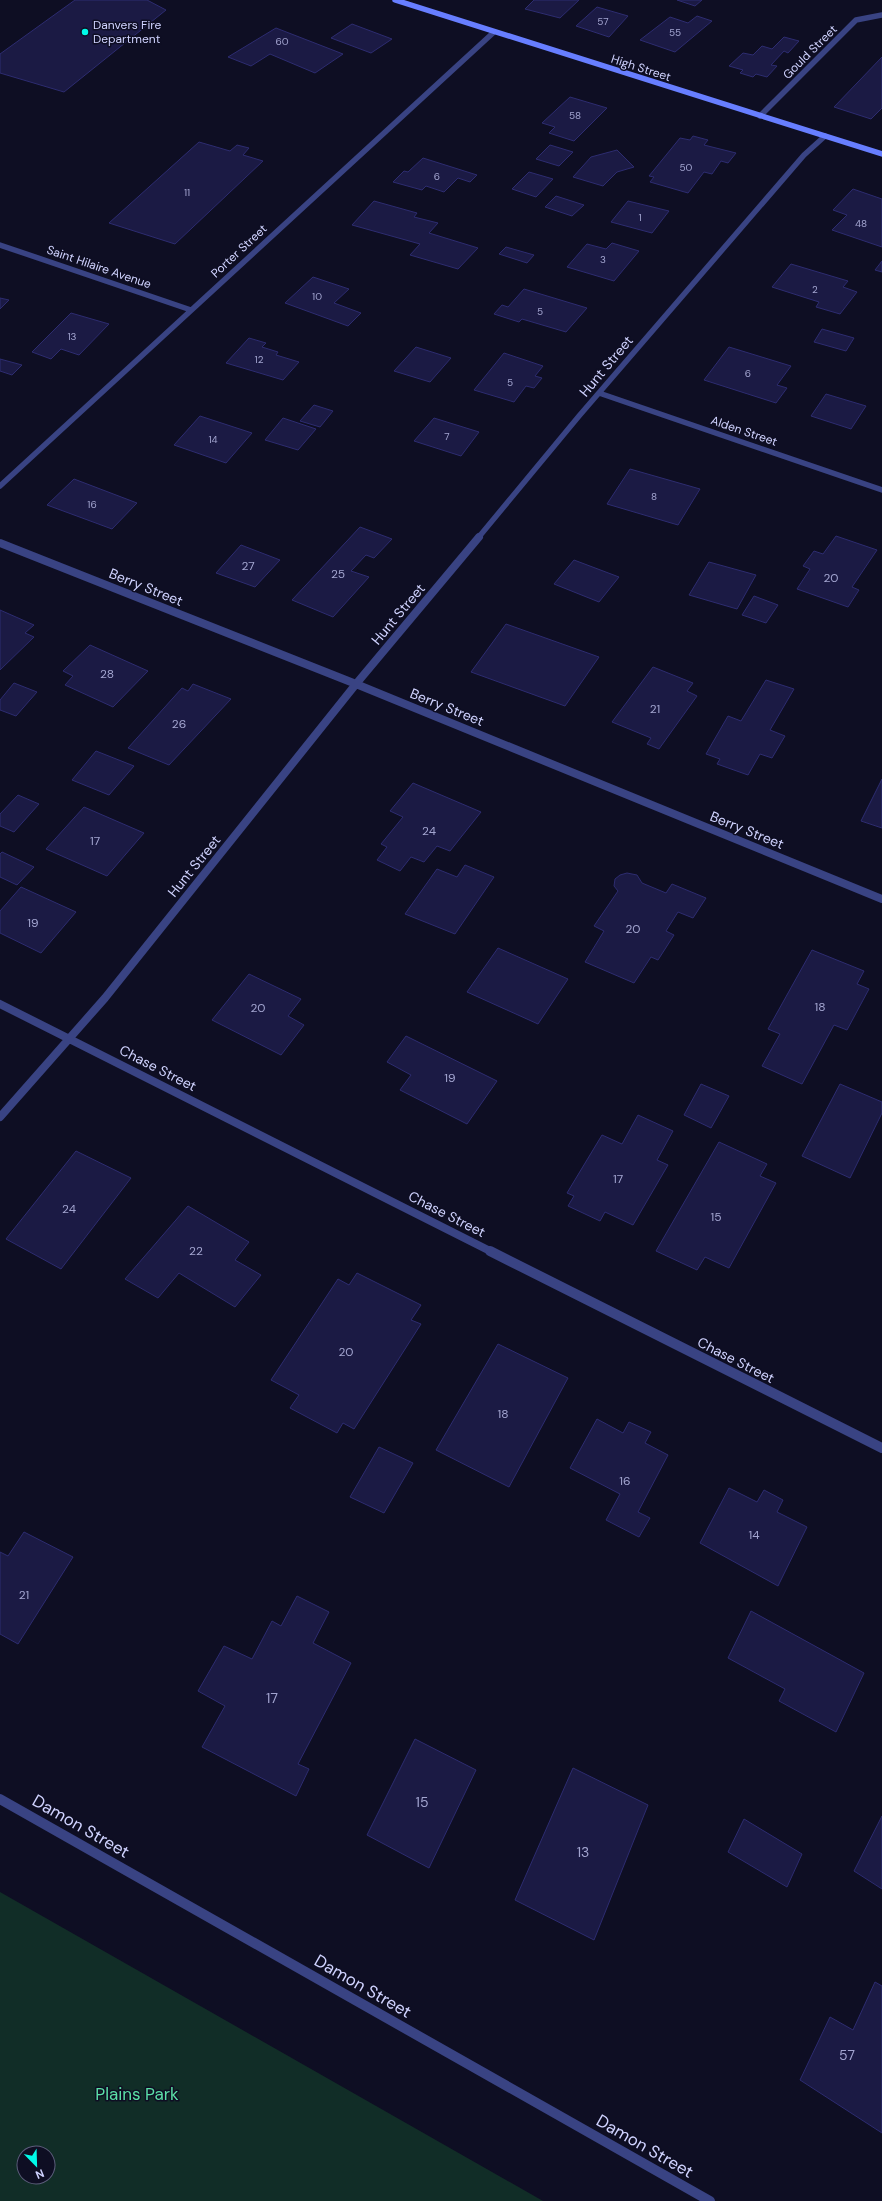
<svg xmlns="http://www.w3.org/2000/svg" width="882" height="2201" viewBox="0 0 882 2201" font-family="'DM Sans',sans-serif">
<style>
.green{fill:#112d27;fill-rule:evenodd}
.building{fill:#1b1a44;stroke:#2d2c70}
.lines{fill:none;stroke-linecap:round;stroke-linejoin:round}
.street-far2{stroke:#394383;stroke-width:5.5}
.street-far1{stroke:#394383;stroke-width:8}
.street{stroke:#394383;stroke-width:10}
.secondary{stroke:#677eff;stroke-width:5.5}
.poi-dot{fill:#00fbe9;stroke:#0e0e23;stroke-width:1.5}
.labels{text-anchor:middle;stroke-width:3;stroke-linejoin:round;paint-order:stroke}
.far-number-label{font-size:10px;fill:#a3a5d0}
.far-poi-label{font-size:12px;fill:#d0d3ff;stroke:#0e0e23;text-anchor:start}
.far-street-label{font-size:12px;fill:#d0d3ff;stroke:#0e0e23}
.number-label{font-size:12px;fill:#a3a5d0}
.street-label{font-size:14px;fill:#d0d3ff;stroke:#0e0e23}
.near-number-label{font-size:14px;fill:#a3a5d0}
.near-street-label{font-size:17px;fill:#d0d3ff;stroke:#0e0e23}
.near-park-label{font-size:17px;fill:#5ce0a8;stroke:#0e0e23}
</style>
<rect width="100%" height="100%" fill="#0e0e23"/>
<path class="green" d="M0 1892 543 2201H0ZM24 2153H48V2177H24Z"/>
<path class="building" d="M75 0H147L166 10 64 92 0 73V54Z
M534 0H579L560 18 525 9Z
M677 0H702L695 6Z
M597 7 628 16 609 37 576 26Z
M697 16 712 21 675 52 640 40 670 17 688 23Z
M352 24 392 39 371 53 331 38Z
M276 28 343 54 315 73 270 54 251 66 228 57Z
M784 37 799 41 788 53 784 51 771 65 777 66 767 77 756 74 753 77 740 73 743 70 729 66 743 53 753 55 762 46 772 49Z
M882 57V108L871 119 834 107Z
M570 97 607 108 574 141 549 133 555 127 542 123Z
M693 136 708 140 704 145 736 153 728 163 721 161 712 174 704 172 688 193 650 182 654 177 649 176 680 138 690 140Z
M199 142 230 151 237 145 249 148 243 155 263 161 175 244 109 223Z
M550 145 573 152 559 166 536 159Z
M617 150 634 167 617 172 603 186 573 177 591 157Z
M423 158 477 175 470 182 458 178 444 192 426 186 422 190 393 182 404 171 408 172Z
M529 172 553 179 536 197 512 189Z
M853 189 882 199V247L832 230 847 215 833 210Z
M556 196 584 205 572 216 545 207Z
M374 201 417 213 414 217 438 223 429 233 478 248 458 269 410 255 420 244 352 225Z
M628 201 669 211 652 233 611 222Z
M612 243 639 251 614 281 567 267 587 244 606 249Z
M506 247 534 255 527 263 499 254Z
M882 261V272L875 270Z
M791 264 848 281 843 287 857 292 840 314 816 307 819 302 772 287Z
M313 277 349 289 334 303 361 313 348 326 285 303Z
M524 289 587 308 566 332 522 319 519 322 494 314 502 305 508 307Z
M0 298 9 300 0 309Z
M71 313 109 324 79 355 61 349 51 359 32 352Z
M822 329 854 338 846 351 814 342Z
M249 338 266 343 262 347 278 352 276 355 299 362 283 380 226 363Z
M416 347 451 358 430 382 394 371Z
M729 347 791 366 777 385 787 388 776 403 704 380Z
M504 353 543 366 535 376 542 378 534 388 526 386 514 402 474 390Z
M0 359 22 365 12 375 0 371Z
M826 394 866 406 851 429 811 416Z
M314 405 333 411 320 427 300 421Z
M200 416 252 433 226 463 174 445Z
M283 418 316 429 298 450 265 440Z
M434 418 479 432 461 456 414 441Z
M630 469 700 489 678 525 607 504Z
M74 479 137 503 112 529 47 505Z
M360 527 392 539 374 558 366 555 351 571 369 577 333 617 292 600Z
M836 536 877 550 852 587 859 590 848 607 797 589 810 569 803 566 814 551 823 554Z
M241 545 280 560 255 587 216 573Z
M574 560 619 577 599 602 554 584Z
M709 562 756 575 737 609 689 595Z
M754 596 778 605 766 623 742 615Z
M0 610 34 625 25 633 34 637 0 670Z
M506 624 599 657 565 706 471 672Z
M90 645 148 671 113 707 65 685 73 676 63 671Z
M653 667 693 683 687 691 697 696 659 749 647 744 651 738 612 722Z
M766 680 794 689 770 730 785 736 772 758 760 754 748 775 717 764 720 759 706 754 728 716 741 721Z
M14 683 37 692 16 716 0 710V700Z
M193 684 231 699 169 765 128 748 182 688 188 691Z
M96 751 134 766 109 795 72 780Z
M882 779V828L861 821Z
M413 783 481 812 450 851 437 846 424 862 411 857 400 871 377 860 387 847 381 844 403 817 390 811Z
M18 795 39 804 14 832 0 826V814Z
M84 807 144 833 107 876 46 849Z
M2 852 34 867 17 885 0 877V854Z
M465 865 494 877 455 934 405 914 437 869 457 877Z
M627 873 637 875 642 883 666 893 672 884 706 898 693 918 678 912 666 931 674 935 658 960 651 957 634 983 585 962 604 931 594 926 618 891 614 886 615 879 620 875Z
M21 887 76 912 41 953 0 933V911Z
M498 948 568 979 538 1024 467 992Z
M812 950 864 971 857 984 869 989 847 1030 834 1025 802 1084 762 1066 780 1034 768 1029Z
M249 974 301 999 288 1016 304 1025 281 1055 212 1020Z
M406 1036 497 1081 467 1124 400 1090 411 1075 387 1062Z
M701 1084 729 1096 711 1128 684 1115Z
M840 1084 882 1102V1113L850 1178 802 1156Z
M638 1115 673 1131 657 1160 668 1165 633 1225 605 1212 600 1221 568 1206 574 1196 567 1193 602 1135 622 1144Z
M719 1142 767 1164 760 1176 776 1183 729 1268 705 1257 697 1270 656 1251Z
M76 1151 131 1178 61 1269 6 1239Z
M188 1206 249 1242 235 1260 261 1275 235 1307 179 1273 158 1298 125 1279Z
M357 1273 421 1305 411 1320 421 1324 354 1429 343 1423 337 1433 290 1408 299 1395 271 1380 338 1279 349 1285Z
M498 1344 568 1378 509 1487 436 1450Z
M597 1419 623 1433 629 1422 651 1432 645 1443 668 1455 638 1512 650 1518 639 1537 606 1520 620 1494 570 1468Z
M379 1447 413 1463 384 1513 350 1497Z
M729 1488 757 1502 764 1490 783 1500 777 1512 807 1527 778 1586 700 1543Z
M24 1532 73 1557 18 1644 0 1634V1552L8 1556Z
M297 1596 329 1612 313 1643 351 1663 298 1764 309 1769 296 1796 202 1747 225 1706 198 1691 224 1646 252 1659 272 1621 281 1626Z
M751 1611 864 1673 836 1732 779 1701 785 1689 728 1658Z
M415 1739 476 1770 429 1868 367 1835Z
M573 1768 648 1805 594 1940 515 1900Z
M882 1816V1889L854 1871Z
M744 1819 802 1854 787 1887 728 1852Z
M875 1982 882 1986V2133L800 2080 830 2017 853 2030Z"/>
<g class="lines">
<path class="street-far2" d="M760 116 856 20 882 15
M0 245 191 310
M599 393 882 490
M0 486 494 32
M478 538 579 416 804 155 825 136"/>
<path class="street-far1" d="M0 543 356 684 882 899
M0 1004 492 1252
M0 1117 105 998 356 684 479 537"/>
<path class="street" d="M490 1251 882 1448
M0 1799 710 2201"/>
<path class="secondary" d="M395 0 882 154"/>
</g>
<circle class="poi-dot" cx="85" cy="32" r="4"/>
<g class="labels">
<g class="far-number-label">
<text x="603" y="25">57</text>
<text x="675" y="36">55</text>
<text x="282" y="45">60</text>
<text x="575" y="119">58</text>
<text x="686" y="171">50</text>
<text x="437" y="180">6</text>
<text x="187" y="196">11</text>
<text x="640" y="221">1</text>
<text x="861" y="227">48</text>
<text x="603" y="263">3</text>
<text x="815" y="293">2</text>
<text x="317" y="300">10</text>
<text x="540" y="315">5</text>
<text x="72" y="340">13</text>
<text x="259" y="363">12</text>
<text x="748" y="377">6</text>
<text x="510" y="386">5</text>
<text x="447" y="440">7</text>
<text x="213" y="443">14</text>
<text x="654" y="500">8</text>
<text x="92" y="508">16</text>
</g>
<g class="far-poi-label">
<text x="93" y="29">Danvers Fire<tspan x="93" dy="14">Department</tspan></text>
</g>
<g class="far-street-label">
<text transform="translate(810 52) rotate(-45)" y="4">Gould Street</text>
<text transform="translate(641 68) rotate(18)" y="4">High Street</text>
<text transform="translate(239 251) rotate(-43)" y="4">Porter Street</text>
<text transform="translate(99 267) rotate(19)" y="4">Saint Hilaire Avenue</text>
<text transform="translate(744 431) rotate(19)" y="4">Alden Street</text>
</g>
<g class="number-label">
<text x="248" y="570">27</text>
<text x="338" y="578">25</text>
<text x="831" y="582">20</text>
<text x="107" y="678">28</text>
<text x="655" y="713">21</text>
<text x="179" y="728">26</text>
<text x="429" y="835">24</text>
<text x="95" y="845">17</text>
<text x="33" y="927">19</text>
<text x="633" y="933">20</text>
<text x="820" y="1011">18</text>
<text x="258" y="1012">20</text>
<text x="450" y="1082">19</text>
<text x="618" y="1183">17</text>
<text x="69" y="1213">24</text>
<text x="716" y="1221">15</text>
<text x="196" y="1255">22</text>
<text x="346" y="1356">20</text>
<text x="503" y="1418">18</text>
<text x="625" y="1485">16</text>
<text x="754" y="1539">14</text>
<text x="24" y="1599">21</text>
</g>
<g class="street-label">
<text transform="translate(606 366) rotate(-50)" y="5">Hunt Street</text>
<text transform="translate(146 587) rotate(22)" y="5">Berry Street</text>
<text transform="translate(398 614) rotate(-50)" y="5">Hunt Street</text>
<text transform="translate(447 707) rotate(22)" y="5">Berry Street</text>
<text transform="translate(747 830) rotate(22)" y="5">Berry Street</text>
<text transform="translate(194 866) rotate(-51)" y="5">Hunt Street</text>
<text transform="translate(158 1068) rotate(27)" y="5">Chase Street</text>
<text transform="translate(447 1214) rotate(27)" y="5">Chase Street</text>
<text transform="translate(736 1360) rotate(27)" y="5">Chase Street</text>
</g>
<g class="near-number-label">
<text x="272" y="1703">17</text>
<text x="422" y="1807">15</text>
<text x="583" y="1857">13</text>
<text x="847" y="2060">57</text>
</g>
<g class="near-street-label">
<text transform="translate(81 1826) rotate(30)" y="6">Damon Street</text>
<text transform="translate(363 1986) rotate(30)" y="6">Damon Street</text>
<text transform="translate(645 2146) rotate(30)" y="6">Damon Street</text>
</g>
<g class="near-park-label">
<text x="137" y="2100">Plains Park</text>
</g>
</g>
<g transform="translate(36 2165) rotate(157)"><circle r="19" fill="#0e0e23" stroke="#5c5d7b"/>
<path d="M0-3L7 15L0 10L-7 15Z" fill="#00fbe9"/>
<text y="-6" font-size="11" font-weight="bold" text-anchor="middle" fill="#d0d3ff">N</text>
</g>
</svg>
